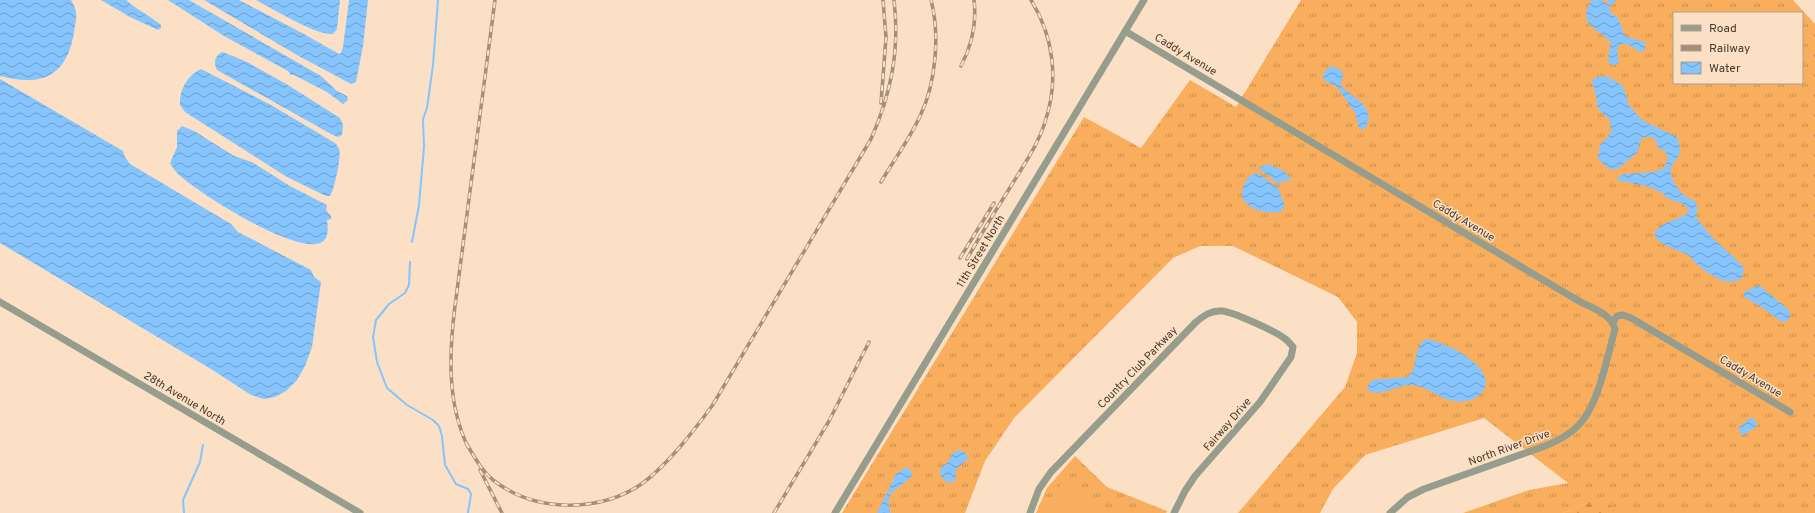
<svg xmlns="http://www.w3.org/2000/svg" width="1815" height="513" viewBox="0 0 1815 513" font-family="Overpass,sans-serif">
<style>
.grass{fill:url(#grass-tufts);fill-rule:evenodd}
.forest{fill:url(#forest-firs)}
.pitch{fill:#f8ae5d}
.water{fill:url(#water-waves)}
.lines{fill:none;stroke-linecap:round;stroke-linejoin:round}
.stream{stroke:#85c4fc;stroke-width:2}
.minor{stroke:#969d8c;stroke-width:7}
.rail-casing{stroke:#a48f7b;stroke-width:3.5}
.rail{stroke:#fce0c5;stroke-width:2;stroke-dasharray:6;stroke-linecap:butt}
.labels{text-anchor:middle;stroke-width:3;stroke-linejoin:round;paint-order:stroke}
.street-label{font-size:11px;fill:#46382b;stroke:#fce0c5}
</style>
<defs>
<pattern id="grass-tufts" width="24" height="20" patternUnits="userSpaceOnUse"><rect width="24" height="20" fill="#f8ae5d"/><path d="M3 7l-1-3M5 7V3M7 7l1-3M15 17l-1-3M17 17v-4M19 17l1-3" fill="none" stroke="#cb8f4d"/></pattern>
<pattern id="forest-firs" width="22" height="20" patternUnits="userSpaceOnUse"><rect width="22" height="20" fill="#f8ae5d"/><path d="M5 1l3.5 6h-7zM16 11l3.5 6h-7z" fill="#cb8f4d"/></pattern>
<pattern id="water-waves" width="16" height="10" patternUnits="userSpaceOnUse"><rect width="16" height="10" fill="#85c4fc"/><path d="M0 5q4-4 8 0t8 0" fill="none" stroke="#6fa0cc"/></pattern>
</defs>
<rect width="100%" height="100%" fill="#fce0c5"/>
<path class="grass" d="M1301 0H1793L1815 24V513H1596L1588 503 1563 513H1463L1529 490 1568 483 1484 418 1365 455 1333 489 1320 513H1238L1345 387 1357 353V322L1338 297 1233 246H1200L1173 258 1014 418 985 461 965 513H842L1084 117 1141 148 1190 80 1236 107ZM1674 13H1802V83H1674Z
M1075 456 1107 487 1167 511 1166 513H1036L1047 488Z"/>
<path class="forest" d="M1600 498 1610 506V513H1563Z"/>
<path class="pitch" d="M1068 481 1102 511 1101 513H1040L1062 482Z"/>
<path class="water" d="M0 0H71C79 14 76 17 74 32 67 77 41 87 0 76Z
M101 0H126C137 10 149 15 161 25V28L158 30 130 17Z
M168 0H189L321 76 337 91 347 96 348 100 343 104 327 92 294 75H291L288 71 224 36Z
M204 0H239L304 34 339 54 341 53 343 47 349 0H368L363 46 356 82 351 84 297 55Z
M256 0H340L337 29 333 34C317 36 273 9 256 0Z
M1592 0H1602L1606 4 1609 0H1618L1609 6 1611 13 1618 18 1625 36 1645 42V50L1640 52C1633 48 1627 41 1619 45L1617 50 1619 62 1616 65 1609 64 1608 58 1611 43C1602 29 1574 26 1592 0Z
M223 52 247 62 288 85 340 118 343 125 342 135 338 137 331 134 217 70C213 62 215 55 223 52Z
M1329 67C1341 66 1347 73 1340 84 1351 99 1378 104 1365 129H1359L1356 115 1347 101 1336 86 1325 81 1323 78V74Z
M201 69 271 105 335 143C337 145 338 147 339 149 342 155 334 191 330 196H326L287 177 185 112 180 105C179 90 187 76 201 69Z
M1599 76 1609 77 1623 86 1629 105 1642 120 1677 137C1687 161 1668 159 1671 174 1672 181 1681 194 1687 197 1689 199 1693 199 1695 201 1699 205 1696 214 1697 219L1713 238 1742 265 1744 271 1741 279C1727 287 1710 275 1699 266 1695 263 1692 258 1688 255 1676 249 1665 248 1655 237V232C1663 220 1680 221 1689 211L1684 204 1668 199 1662 193 1650 187 1616 180 1622 174 1653 172 1664 168 1668 158 1665 151 1658 148 1656 140 1650 137H1644L1640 142 1638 152 1619 168 1610 170 1598 159 1600 145 1611 133 1610 120 1597 108C1598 94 1593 92 1592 80Z
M0 79 123 151 125 157 130 164 231 224 238 232 311 270 314 277 321 282 312 347 305 366 297 380 286 391 275 397 264 399 251 395 211 369 0 243Z
M182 126 194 131 234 156 252 162 290 186 327 205 326 210 331 216V219L327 220C328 227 329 238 322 242 298 257 195 191 177 173 174 170 172 166 170 163L177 147V131Z
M1268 164 1284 171 1291 179 1289 181H1282L1280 185 1258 168Z
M1258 173 1278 188 1285 206 1280 212C1261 215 1231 205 1246 181 1249 175 1252 174 1258 173Z
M1757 286H1760L1789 310 1790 317 1788 320 1782 322 1760 306 1744 297V292Z
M1426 339C1443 341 1499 367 1483 391 1479 397 1472 400 1465 401 1442 405 1431 385 1410 385 1396 385 1383 397 1369 391L1367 387 1372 380 1408 377C1419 366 1412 348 1426 339Z
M1752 417 1758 425 1743 436 1738 428Z
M959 450 964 452 969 458 956 469 955 481 948 483 941 477 940 470 941 467 947 463 954 452Z
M905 468 910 469 912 473 911 477C900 489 882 491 891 513H877L896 474Z"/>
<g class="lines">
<path class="stream" d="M412 242 419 205 424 147 423 119 427 108 433 65 438 0
M410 262 409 285 405 293 389 304 376 320 373 337 377 362 387 388 407 405 433 420 439 426 442 436 445 465 456 484 468 489 471 494 468 513
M184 513 183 500 200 462 203 445"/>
<path class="minor" d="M1125 31 1577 300C1591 308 1611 313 1615 329 1608 355 1599 400 1583 420 1574 432 1560 440 1545 446L1424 489 1408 497 1390 513
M0 302 360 513
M1613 322 1617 316 1623 315 1631 318 1790 412
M835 513 1144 0
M1030 513 1039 489 1051 472 1195 323C1203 316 1211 310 1222 311 1233 312 1275 331 1284 338 1288 340 1290 344 1293 347L1291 357 1260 402 1195 476 1185 491 1174 513"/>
<g class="rail-casing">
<path id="rail" d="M961 66C972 45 977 24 974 0
M881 103 886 37 883 0
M881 182C894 160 911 137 921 114 936 82 940 34 931 0
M960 258 994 203
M967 259C981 234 996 210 1011 186 1023 166 1038 145 1045 122 1059 81 1054 37 1031 0
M466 443C474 456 481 470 493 480 535 513 600 513 643 483 670 462 692 433 712 406L871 139C891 94 900 50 894 0
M468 447C447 404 449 353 455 306L495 0
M480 470 502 513
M774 513 829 421 869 342"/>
</g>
<use href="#rail" class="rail"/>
</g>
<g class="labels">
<g class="street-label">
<text transform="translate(1186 54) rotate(31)" y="4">Caddy Avenue</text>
<text transform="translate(1464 220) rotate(31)" y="4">Caddy Avenue</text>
<text transform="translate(980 251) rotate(-59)" y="4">11th Street North</text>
<text transform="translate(1137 367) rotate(-46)" y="4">Country Club Parkway</text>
<text transform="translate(1751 376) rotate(31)" y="4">Caddy Avenue</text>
<text transform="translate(185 398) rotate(31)" y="4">28th Avenue North</text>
<text transform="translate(1227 424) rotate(-49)" y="4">Fairway Drive</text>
<text transform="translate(1509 447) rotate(-20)" y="4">North River Drive</text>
</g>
</g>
<rect x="1673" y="12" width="130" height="72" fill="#fce0c5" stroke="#b39d87"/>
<rect x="1681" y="25" width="20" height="6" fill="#969d8c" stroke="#b39d87"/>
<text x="1709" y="32" font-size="12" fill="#46382b">Road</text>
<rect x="1681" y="45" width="20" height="6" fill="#a48f7b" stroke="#b39d87"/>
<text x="1709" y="52" font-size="12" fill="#46382b">Railway</text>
<rect x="1681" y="62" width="20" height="12" fill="url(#water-waves)" stroke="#b39d87"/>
<text x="1709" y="72" font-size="12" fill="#46382b">Water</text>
</svg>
